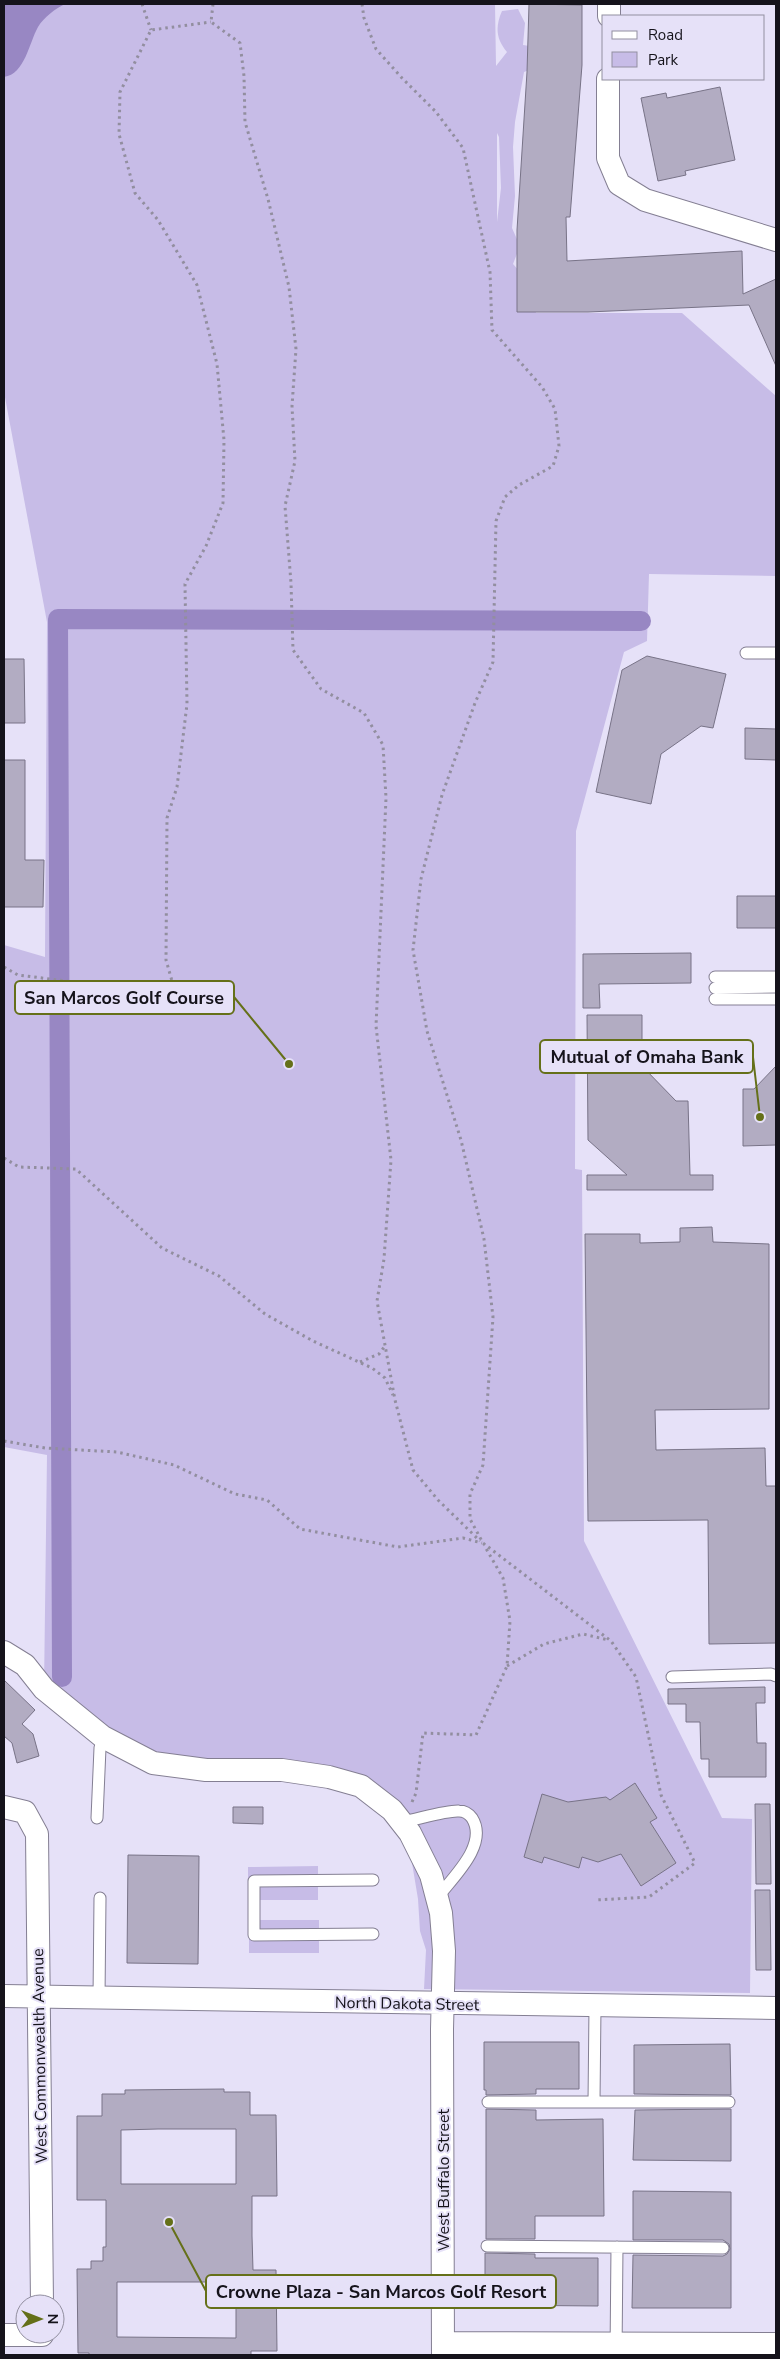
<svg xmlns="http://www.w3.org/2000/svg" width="780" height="2359" viewBox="0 0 780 2359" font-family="'Nunito Sans',sans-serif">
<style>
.green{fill:#c7bce7;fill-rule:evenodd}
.water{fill:#9887c3}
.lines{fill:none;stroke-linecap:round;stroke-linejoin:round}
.canal{stroke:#9887c3;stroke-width:20}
.building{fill:#b2acc2;stroke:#787387;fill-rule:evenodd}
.service-casing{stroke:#847f93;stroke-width:13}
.minor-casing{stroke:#847f93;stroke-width:24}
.path{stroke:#928e9f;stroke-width:3;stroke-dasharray:2.5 4;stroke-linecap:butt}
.service{stroke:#fff;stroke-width:11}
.minor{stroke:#fff;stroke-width:22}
.labels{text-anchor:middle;stroke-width:4;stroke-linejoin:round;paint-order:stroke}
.street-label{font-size:16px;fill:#15131b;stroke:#e6e1f8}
.leader{fill:none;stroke:#657019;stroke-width:2}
.callout-dot{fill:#657019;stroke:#e6e1f8;stroke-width:2}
.callout{fill:#e6e1f8;stroke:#657019;stroke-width:2}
.callout-label{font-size:18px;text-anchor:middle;font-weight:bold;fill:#15131b}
</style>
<rect width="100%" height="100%" fill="#e6e1f8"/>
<path class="green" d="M4 4H495L496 66 507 52C496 39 495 27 502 11L518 9 525 23 523 45 542 48 537 67 524 72 515 122 513 147 515 196 512 228 520 246 513 264 527 280 536 313H682L776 396V576L649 574 647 641 624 652 576 831 575 1169 582 1170 584 1541 722 1818 752 1819 750 1993 424 1989 426 1950 420 1931 418 1899 411 1857 392 1810 329 1777 153 1763 44 1689 47 1455 4 1447V945L45 957 47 622 4 392ZM497 133 499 137 501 188 497 222Z
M318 1866V1900H248V1867Z
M249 1920H319V1953H249Z"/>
<path class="water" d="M4 4H65C55 9 44 17 38 27 29 43 25 74 4 77Z"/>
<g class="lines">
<path class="canal" d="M62 1677 58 619 641 621"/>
</g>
<path class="building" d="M529 4 582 5V65L570 217H566L567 261 742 251 743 294 776 279V366L749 305 588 312H517V230L527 72Z
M720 87 735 160 685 171 686 175 658 181 641 98 666 93 667 98Z
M647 656 726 674 713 728 701 726 661 754 651 804 596 792 622 670Z
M4 659H24L25 723H4Z
M745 728 776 729V760L745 759Z
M4 760H25V860H44L43 907H4Z
M737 896H776V928H737Z
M691 953V983L599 984 600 1008H583V954Z
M587 1015H642V1066L676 1101H688L690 1175H713V1190H587V1175H627L588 1140Z
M776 1066V1145L743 1146V1089H754Z
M712 1227 713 1242 769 1244V1409L655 1410 656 1450 765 1448 766 1486H776V1643L709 1644 708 1520 588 1521 585 1234H640V1243L680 1242V1228Z
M4 1680 35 1710 22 1724 33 1734 39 1756 17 1763 12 1743 4 1736Z
M765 1687V1703H756L757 1743H766V1777H709V1759H701L700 1722H686V1704H668V1689Z
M635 1783 657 1818 650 1822 676 1863 641 1886 621 1854 598 1862 582 1857 579 1868 544 1857 542 1863 524 1857 542 1794 568 1802 606 1797 610 1800Z
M755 1804H770L771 1884H756Z
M233 1807H263V1824L233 1823Z
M128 1855 199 1856 198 1964 127 1963Z
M755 1890H770L771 1970H756Z
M484 2042H579V2089H536V2094L486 2095V2090H484Z
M730 2044 731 2095 634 2094V2045Z
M224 2089V2092H250V2115H276L277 2196H252V2236L253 2270H276L277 2351H251V2355H89V2353H78L77 2269H91V2261H103V2247H106V2200H77V2116H102V2094H125V2090ZM158 2129H236V2184H121V2130ZM117 2282H236V2338L117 2337Z
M486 2109 536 2110V2120L603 2119 604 2216H535V2239H486Z
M731 2109V2161L633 2160 635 2110Z
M633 2191 731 2192V2308H632L633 2255 723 2256 727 2254 730 2249 729 2244 723 2240H633Z
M485 2253 535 2254V2258H598V2306L485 2305Z"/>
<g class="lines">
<g class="service-casing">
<path id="service" d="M746 653H776
M715 977H776
M715 988 776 987
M715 999H776
M672 1677 771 1674 776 1676
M97 1818 100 1748 103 1737
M402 1822C416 1820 446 1810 459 1811 464 1811 469 1814 472 1818 489 1845 452 1878 437 1898
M373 1880 254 1881V1935L373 1934
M99 1998 100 1898
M488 2102H729
M594 2102 595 2007
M487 2246 723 2248
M616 2355 617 2247"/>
</g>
<g class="minor-casing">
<path id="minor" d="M609 16V4
M608 79V158L619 184 645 200 776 240
M4 1652 25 1665 44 1689 103 1737 153 1763 206 1770H282L329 1777 361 1786 392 1810 410 1833 431 1875 441 1913 444 1951 442 2029 443 2355
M4 1807 25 1812 37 1834 42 2304
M4 1996 776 2008
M4 2335H42
M443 2343 776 2344"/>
</g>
<path class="path" d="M142 4 151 30
M213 4 211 22 240 43 244 76 245 122 268 199 289 287 296 349 292 406 295 461 285 506 291 583 293 650 321 689 364 713 383 745 386 798 376 1026 391 1160 384 1259 377 1301 395 1400 413 1470 438 1500 480 1541
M362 4 364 18 376 49 402 78 436 112 463 148 490 272 492 330 542 387 555 409 559 446 553 466 519 485 505 497 496 521 493 662 475 703 442 795 421 879 413 950 427 1031 461 1140 484 1239 493 1317 483 1465 470 1494V1519L483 1543 611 1641 636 1677 661 1795 695 1863 649 1897 596 1900
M4 967 18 975 66 981 116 994 147 1005 167 1004 174 988 166 960 167 818 177 787 187 704 185 584 206 546 223 503 224 440 217 364 197 285 158 220 135 193 119 134 120 92 151 30 211 22
M4 1158 19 1167 76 1169 162 1248 219 1276 265 1314 313 1341 372 1368 385 1378 393 1395
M360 1362 379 1354 385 1346
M4 1441 45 1448 117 1452 174 1465 235 1494 267 1500 300 1529 398 1547 463 1538 482 1543
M507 1666 544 1644 583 1634 608 1640
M412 1802 416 1793 423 1733 476 1735 507 1666 510 1621 503 1578 484 1545"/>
<use href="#service" class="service"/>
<use href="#minor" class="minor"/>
</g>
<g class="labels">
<g class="street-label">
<text transform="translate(407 2003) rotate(1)" y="6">North Dakota Street</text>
<text transform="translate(39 2056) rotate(-91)" y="6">West Commonwealth Avenue</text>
<text transform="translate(443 2180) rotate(-90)" y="6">West Buffalo Street</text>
</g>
</g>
<path class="leader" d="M289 1064L234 997M760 1117L753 1057M169 2222L206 2291"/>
<g class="callout-dot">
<circle cx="289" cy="1064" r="5"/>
<circle cx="760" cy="1117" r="5"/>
<circle cx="169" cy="2222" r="5"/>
</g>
<g class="callout">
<rect x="15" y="981" width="219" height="33" rx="5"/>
<rect x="540" y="1040" width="213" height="33" rx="5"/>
<rect x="206" y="2275" width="350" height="33" rx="5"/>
</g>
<g class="callout-label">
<text x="124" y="1004">San Marcos Golf Course</text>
<text x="647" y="1063">Mutual of Omaha Bank</text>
<text x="381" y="2298">Crowne Plaza - San Marcos Golf Resort</text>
</g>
<rect width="780" height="2359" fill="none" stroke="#15131b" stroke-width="10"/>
<rect x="602" y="15" width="162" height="65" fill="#e6e1f8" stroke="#928fa0"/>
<rect x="612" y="31" width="25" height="8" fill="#ffffff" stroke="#928fa0"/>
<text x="648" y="40" font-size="15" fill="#15131b">Road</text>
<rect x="612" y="52" width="25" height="15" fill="#c7bce7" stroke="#928fa0"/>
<text x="648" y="65" font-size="15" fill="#15131b">Park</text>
<g transform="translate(40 2319) rotate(90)"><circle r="24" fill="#e6e1f8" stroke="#928fa0"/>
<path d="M0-4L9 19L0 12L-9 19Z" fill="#657019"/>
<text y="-8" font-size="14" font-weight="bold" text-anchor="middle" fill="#15131b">N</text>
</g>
</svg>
